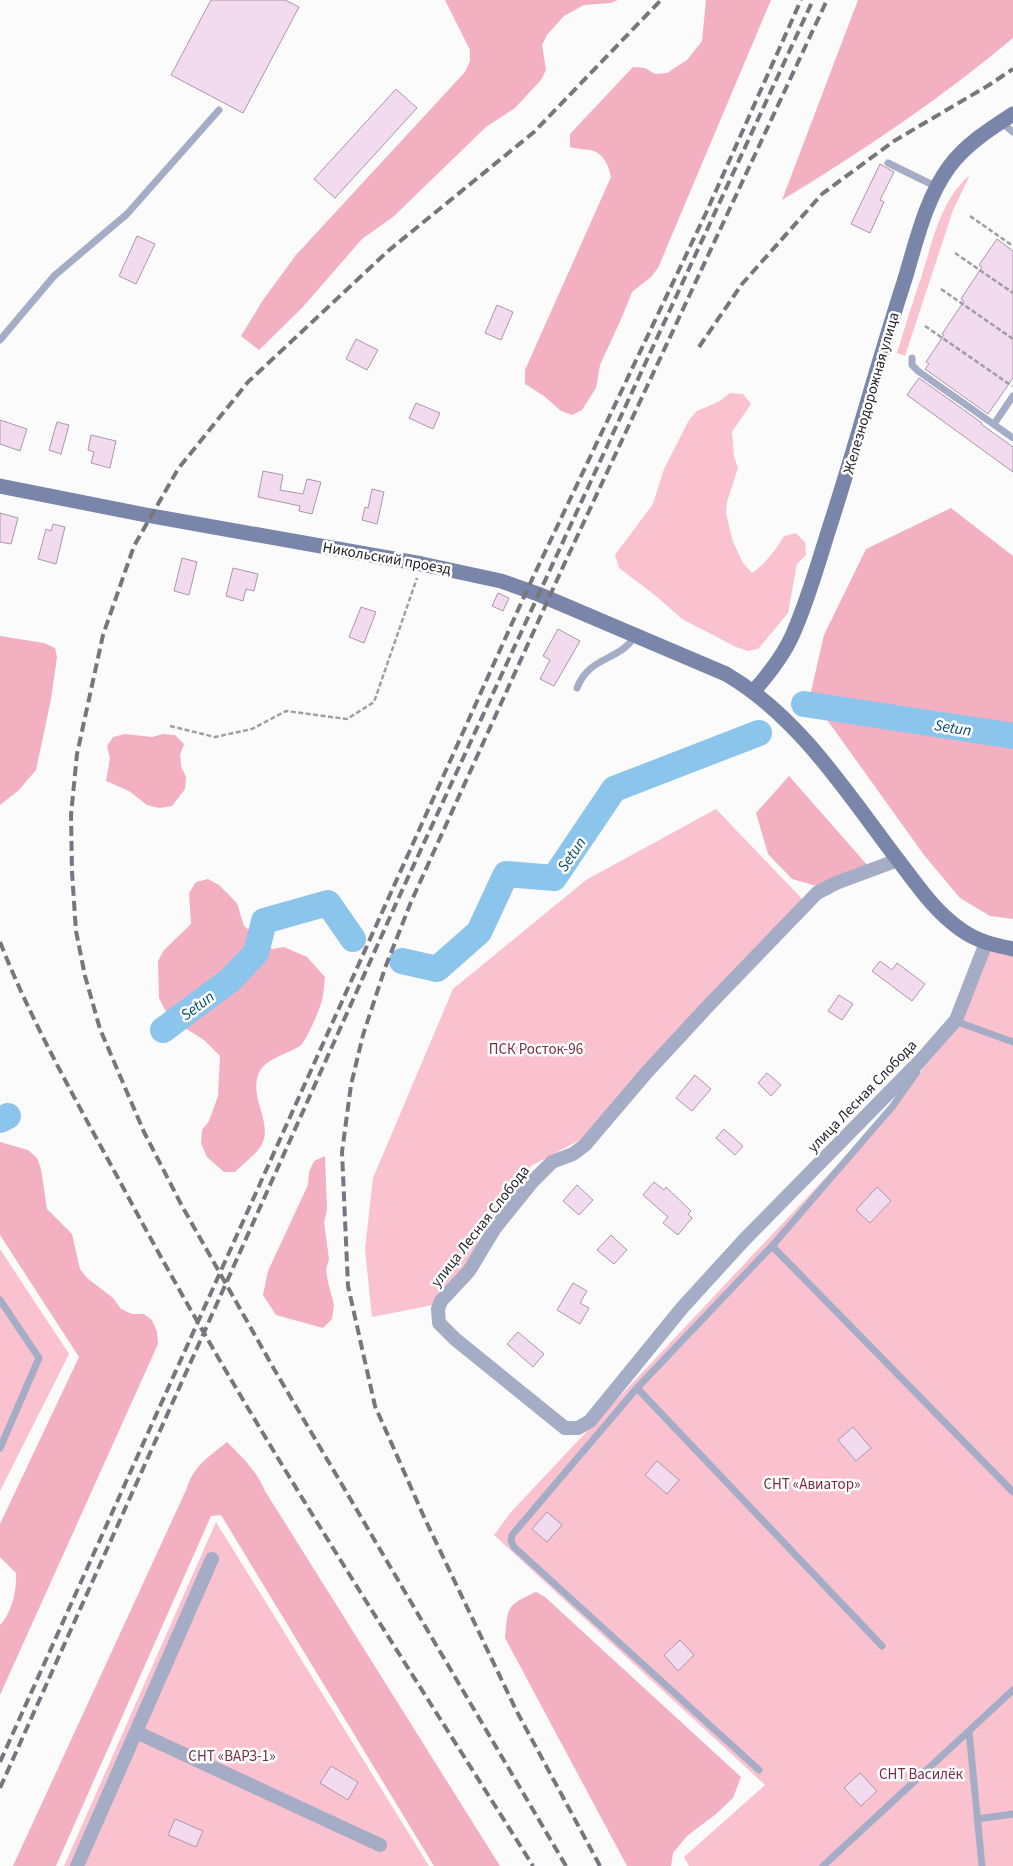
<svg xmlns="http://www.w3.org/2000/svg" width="1013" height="1866" viewBox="0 0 1013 1866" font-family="'Source Sans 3',sans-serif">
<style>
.green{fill:#fac2cf}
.forest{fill:#f3b0c1}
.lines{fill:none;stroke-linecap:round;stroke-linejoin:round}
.river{stroke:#8cc5ec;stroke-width:26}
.building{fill:#f2dbee;stroke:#ac96a8}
.path{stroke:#9f9ea2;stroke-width:2.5;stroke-dasharray:5 2.5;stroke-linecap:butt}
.lane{stroke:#a4adc5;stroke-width:7}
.street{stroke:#a4adc5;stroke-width:14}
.secondary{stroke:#7a86a9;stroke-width:15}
.rail{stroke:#78767c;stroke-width:4;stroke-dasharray:10 5;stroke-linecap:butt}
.labels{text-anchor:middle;stroke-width:5;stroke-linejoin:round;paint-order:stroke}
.street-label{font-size:15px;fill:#211d27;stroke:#fff}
.park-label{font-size:15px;fill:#792c45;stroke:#fff}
.water-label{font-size:16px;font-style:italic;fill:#044d72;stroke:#fff}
</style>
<rect width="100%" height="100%" fill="#fbfbfb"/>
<path class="green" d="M970 175 953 210 905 356 897 353C905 327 913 301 922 275 933 240 941 199 970 175Z
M730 393 743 394 751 404 732 432 734 456 738 468 727 502 726 514 733 542 743 563 752 573C766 563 775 551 784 536L796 533 805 542 806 555 797 564 788 613 758 649 748 651 736 647 682 619 656 596 619 568 615 555 653 504 664 469 689 420 697 411 720 401Z
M716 809 806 903 591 1134 531 1166 482 1232 472 1259 438 1304 372 1317 365 1249 373 1178 453 989 586 880Z
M986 943 1013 948V1866H689L684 1857 765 1785 494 1535 511 1512 892 1107 958 1026Z
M0 1249 69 1354 0 1491Z
M216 1522 429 1866H64Z"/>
<path class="forest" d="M445 0H618L611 3 584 5 564 16 547 35 542 45 546 70 541 80 515 108 486 127 393 217 362 239 302 308 259 350 241 336 263 300 296 255 465 72 470 61V50Z
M706 0H771L658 268 651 277 632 292 622 317 600 365 596 388 582 410 572 415 561 411 544 396 525 384V370L611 177C609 166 603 152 590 150 583 149 578 149 570 147V134L633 67 645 68 655 74 667 73 687 60 702 41Z
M858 0H1013V38C940 99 863 151 782 200Z
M951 508 1013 556V919L990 916 960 898 924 855 810 696 824 635 866 549Z
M0 636 44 643 55 648 57 657 51 699 36 770 19 790 0 805Z
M125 734 152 737 163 734 175 735 184 744 180 755 181 766 186 777 185 789 172 806 159 808 147 805 129 791 106 781 110 758 107 746 113 737Z
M789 776 869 867 820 887 792 879 768 854 756 813Z
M208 879 219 885 237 903 244 926 272 949 284 947 307 957 325 977C324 984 324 993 322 1000 321 1007 306 1041 301 1045 286 1056 261 1058 257 1079 252 1101 272 1123 262 1144 257 1154 243 1164 235 1172H224L207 1157 201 1143 202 1130 209 1121 218 1096 220 1056 204 1040 185 1028 165 1010 159 998 158 961 164 950 191 924 189 893 196 882Z
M0 1142 28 1150 37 1158 41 1169 47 1209 72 1234 80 1269 87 1278 113 1298 121 1309 132 1314H144L152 1320 157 1332 158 1344 0 1695V1625C12 1613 17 1590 16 1573L0 1557V1524L79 1357 0 1235Z
M325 1156 327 1210 324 1222 329 1259 326 1270 328 1282 334 1305 332 1319 323 1328 276 1315 263 1295 268 1271 308 1185 309 1172 314 1161Z
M227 1442C242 1457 257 1471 265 1491L500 1866H434L221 1515 211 1516 56 1866H13L187 1488C194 1465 209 1457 227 1442Z
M536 1592 545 1597 741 1777 733 1798 716 1814 687 1836 673 1853 671 1866H627L505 1638C508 1606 506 1606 536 1592Z"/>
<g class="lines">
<path class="river" d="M804 704 1013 736
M402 961 437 969 479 932 506 874 554 878 614 789 759 733
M163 1030 230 980 256 953 264 921 328 903 353 939
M0 1120 8 1116"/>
</g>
<path class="building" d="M211 0H285L299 7 243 113 171 75Z
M396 89 417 108 335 198 314 179Z
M880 164 894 172 880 200 884 202 870 233 851 224Z
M137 236 155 244 136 284 119 276Z
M997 239 1013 251V378L988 414 925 369 929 364 926 362 944 335 942 334 964 301 961 299 982 267 979 265Z
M497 305 513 312 501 340 485 333Z
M356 339 378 350 367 370 346 359Z
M919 378 982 423 981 424 1013 447V472L907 395Z
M416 403 440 413 433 429 409 418Z
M0 420 27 429 20 451 0 444Z
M57 422 69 425 61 454 49 450Z
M91 435 116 441 110 468 91 463 94 452 88 450Z
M263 471 283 475 280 490 303 494 307 479 321 482 312 514 299 511 300 506 258 497Z
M372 489 384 492 377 524 362 520 365 507 368 508Z
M0 513 18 518 11 544 0 542Z
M53 524 65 527 56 564 38 559 46 529 51 531Z
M182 558 197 562 189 595 174 591Z
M233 568 258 574 254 591 246 589 243 601 226 596Z
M498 593 509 598 503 611 492 606Z
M361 607 376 612 364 643 349 637Z
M558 629 580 641 554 686 540 679 550 660 543 656Z
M880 961 892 970 897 963 925 984 912 1001 872 971Z
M839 995 853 1004 842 1020 828 1011Z
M767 1073 781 1085 771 1096 758 1083Z
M695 1075 711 1089 692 1111 676 1098Z
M724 1129 743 1146 735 1155 716 1138Z
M654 1182 664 1190 666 1187 691 1211 688 1214 692 1218 678 1235 663 1223 668 1217 643 1195Z
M577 1185 593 1200 579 1215 563 1201Z
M877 1187 891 1201 870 1223 856 1210Z
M611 1235 627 1250 614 1264 597 1250Z
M573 1283 587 1291 580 1303 589 1308 580 1324 557 1310Z
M518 1332 544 1354 533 1367 507 1344Z
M853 1427 871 1448 856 1461 838 1440Z
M657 1461 679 1480 667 1494 645 1475Z
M547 1512 562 1525 547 1542 532 1529Z
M680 1640 694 1655 678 1671 664 1655Z
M331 1766 358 1782 348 1800 320 1783Z
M860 1773 877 1791 861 1806 844 1788Z
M175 1819 203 1831 196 1847 168 1835Z"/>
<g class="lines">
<path class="path" d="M970 216 1013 246
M955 253 1013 293
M941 289 1013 339
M925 326 1012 386
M170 726 215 737 252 729 286 711 347 719 374 702 417 578"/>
<path class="lane" d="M1001 122 1013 132
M888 163 937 187
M0 340 54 276 127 214 219 110
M912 358V365L918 371 1013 438
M994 424 1013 396
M577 688C590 655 619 662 635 636
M955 1021 1013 1042
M772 1246 1013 1492
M0 1300 39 1358 0 1448
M637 1388 882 1646
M969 1731 982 1866
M759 1770 514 1547 511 1541 512 1535 637 1388 772 1246 892 1107 917 1072
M977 1819 1013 1814
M823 1866 1013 1690"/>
<path class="street" d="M898 860 836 883 817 893 709 1005 647 1072 585 1145 573 1154 552 1162 532 1182 495 1228 469 1271 441 1301 438 1309 439 1323 455 1339 565 1428H578L590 1421 682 1308 744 1240 920 1061 956 1020 986 943
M136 1732 380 1845
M77 1866 212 1559"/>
<path class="secondary" d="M0 486 146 515 422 564 501 581 538 594 726 674C798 716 845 790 895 856 915 882 933 910 960 929 976 941 994 945 1013 949
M753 692C768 675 783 656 792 636 807 603 817 567 828 532 855 449 877 365 904 282 916 243 925 200 949 167 966 144 990 129 1013 114"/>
<path class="rail" d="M699 347 742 284 822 194 894 141 989 85 1013 69
M0 942C34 1028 81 1109 125 1191 249 1423 393 1643 533 1866
M0 1762 527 590 706 213 801 0
M0 1788 399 897 813 0
M566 1866 274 1369 182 1206 144 1132 100 1029 85 976 76 931 72 872 71 815 77 754 103 635 134 546 178 469 248 382 388 251 534 132 661 0
M600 1866 516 1710 424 1517 375 1406 348 1286 342 1152 351 1085 363 1035 385 968 411 902 562 569 827 0"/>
</g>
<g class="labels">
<g class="street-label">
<text transform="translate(871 393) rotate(-74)" y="5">Железнодорожная улица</text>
<text transform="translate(387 558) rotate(10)" y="5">Никольский проезд</text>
<text transform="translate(862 1096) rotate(-46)" y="5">улица Лесная Слобода</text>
<text transform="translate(480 1226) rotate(-52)" y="5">улица Лесная Слобода</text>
</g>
<g class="park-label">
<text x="536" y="1054">ПСК Росток-96</text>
<text x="812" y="1489">СНТ «Авиатор»</text>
<text x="232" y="1761">СНТ «ВАРЗ-1»</text>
<text x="921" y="1779">СНТ Василёк</text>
</g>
<g class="water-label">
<text transform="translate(953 727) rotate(9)" y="6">Setun</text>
<text transform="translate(571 854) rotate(-56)" y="6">Setun</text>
<text transform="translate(197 1005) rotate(-37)" y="6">Setun</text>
</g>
</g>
</svg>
